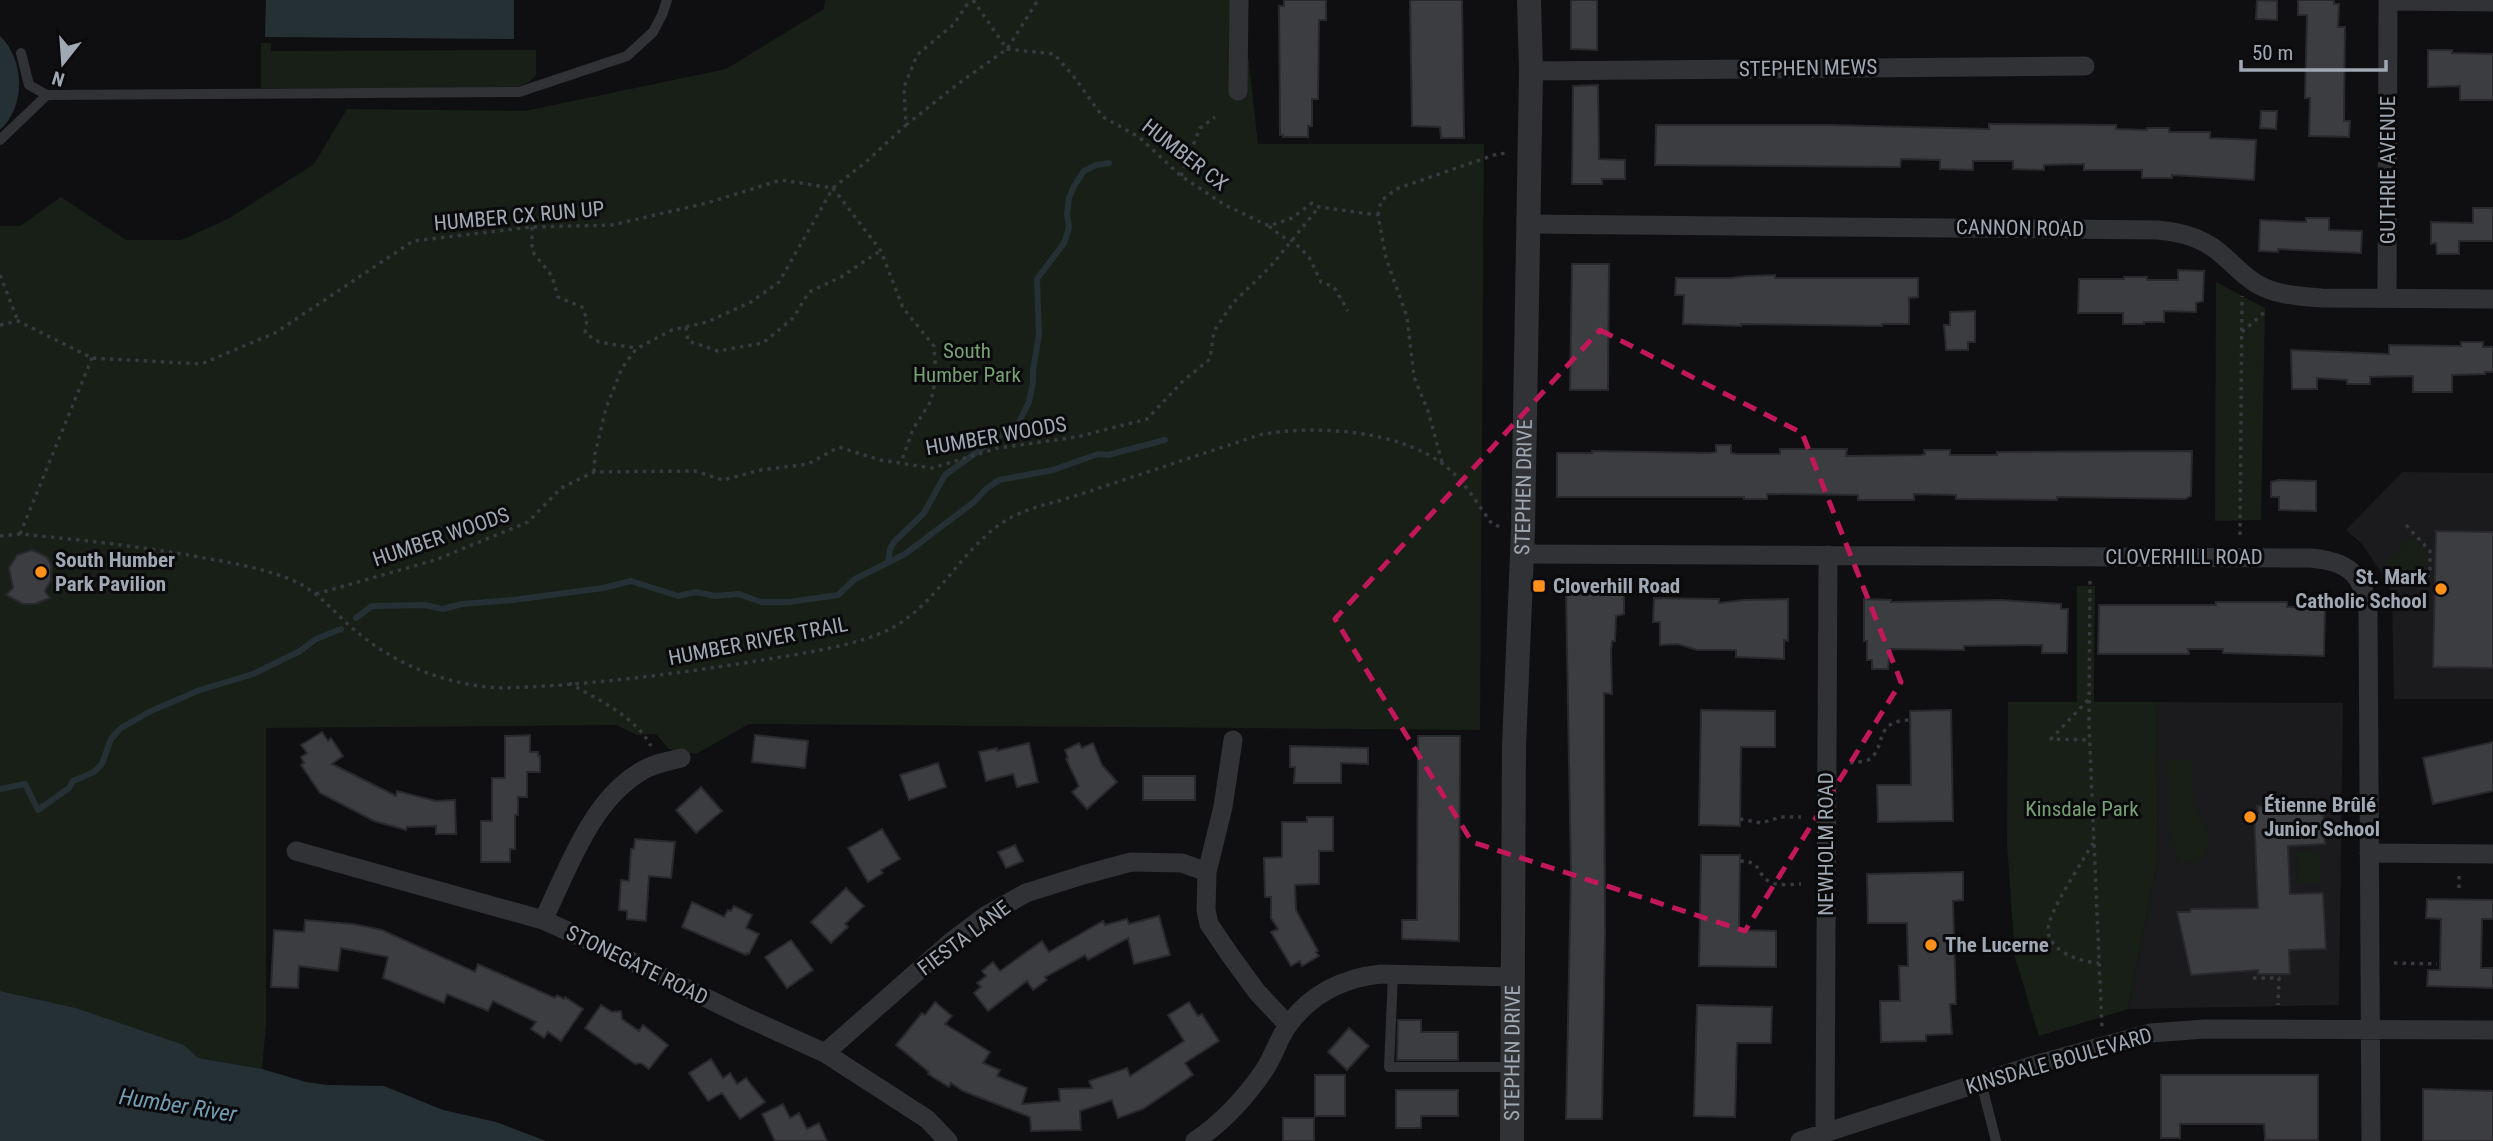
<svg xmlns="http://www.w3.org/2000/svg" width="2493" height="1141" viewBox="0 0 2493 1141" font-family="'Roboto Condensed',sans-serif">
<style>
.built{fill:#1b1b1e}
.green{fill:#171f17}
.water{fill:#253035}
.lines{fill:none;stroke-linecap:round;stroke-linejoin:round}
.stream{stroke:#253035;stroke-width:6}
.building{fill:#3b3d41;stroke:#29292d;stroke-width:2}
.path{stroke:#36393d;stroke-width:3.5;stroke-dasharray:3.5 5;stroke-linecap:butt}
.service{stroke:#303236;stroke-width:10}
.minor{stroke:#303236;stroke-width:19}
.tertiary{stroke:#303236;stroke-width:24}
.marked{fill:none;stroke:#c2185b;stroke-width:5;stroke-dasharray:14 9;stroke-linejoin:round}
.poi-dot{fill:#ff9019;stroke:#0a0a0c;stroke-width:2.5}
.labels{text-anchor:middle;stroke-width:6;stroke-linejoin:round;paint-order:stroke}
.street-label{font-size:21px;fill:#9fa8b3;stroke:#0a0a0c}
.park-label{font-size:21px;fill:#77a074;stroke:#0a0a0c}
.poi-label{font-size:21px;font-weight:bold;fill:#9fa8b3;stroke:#0a0a0c;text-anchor:start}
.water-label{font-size:23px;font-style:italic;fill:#729db2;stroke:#0a0a0c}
</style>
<rect width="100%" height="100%" fill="#0f0f11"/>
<path class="built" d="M2402 472 2493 473V699H2394L2392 597 2388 582 2362 544 2346 530Z
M2156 702 2343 703 2339 1005 2128 1009 2158 861Z"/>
<path class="green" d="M825 0H1242L1258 144H1484L1480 730 749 724 696 754 669 749 656 734 637 735 616 725 266 728V1025L262 1069 198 1058 183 1045 76 1008 0 991V226H20L61 197 126 240H181L228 219 314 164 347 109 525 111 726 69 824 9Z
M261 43H271V51L536 50V75L529 82 515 88H261Z
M2216 282 2265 308 2261 520 2215 521Z
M2412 536 2426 550V569L2382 574 2387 562Z
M2077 586H2095L2094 702H2156L2158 861 2128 1009 2039 1036 2015 957 2007 844 2008 702H2077Z
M2166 760H2192L2194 810C2211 828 2215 846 2196 864L2180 862 2168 829Z
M2314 851 2320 860 2321 882 2298 884 2297 852Z"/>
<path class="water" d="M266 0H514V39L265 37Z
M0 36C25 60 26 106 0 130Z
M0 991 76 1008 184 1045 198 1058 262 1069 306 1082 327 1085 384 1086 443 1110 496 1122 546 1141H0Z"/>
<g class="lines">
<path class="stream" d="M888 562 890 549 894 542 924 513 945 475 1019 422 1029 402 1033 382V370L1039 335 1037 279 1064 243 1069 228 1067 214 1069 198 1074 186 1084 171 1096 165 1109 163
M356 618 372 606 425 605 443 609 462 604 513 600 603 588 631 581 678 596 696 592 715 596 739 594 761 602H789L838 595 855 579 905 554 974 502 986 489 999 480 1053 470 1098 454 1108 455 1165 440
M0 789 25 784 38 810 69 788 73 781 94 772 102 764 111 739 121 728 151 711 200 690 253 674 300 651 316 639 341 629"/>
</g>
<path class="building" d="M1284 0H1326V20H1319L1318 99H1312V126H1308V137H1283V135H1280L1279 6H1284Z
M1410 0H1462L1464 138H1441L1440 127 1412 126Z
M1571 0H1597V50L1571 49Z
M2257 0 2277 1V20L2256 19Z
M2298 0H2334V4H2339L2338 27H2345L2344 121H2350L2349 137 2309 136 2310 98H2305L2307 15H2298Z
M2428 50H2452V53L2493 54V100H2460V86L2428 87Z
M1598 85 1599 159 1625 160V179H1602V184H1572L1573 86Z
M2261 111H2277L2276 129 2260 128Z
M1989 124 2116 125V129L2147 130V128H2169V132H2210V138L2256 140 2254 180 2172 175V178H2142V170H2084V164L2044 165V170L2013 169V161H1973V170L1940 169V160L1901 159 1900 167 1655 165 1656 125H1831L1989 129Z
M2473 208H2493V241H2459V254H2437L2436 243 2431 244V222L2473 223Z
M2306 218H2329V230L2362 231 2361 253 2278 249V252L2259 251 2260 220 2306 222Z
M1572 264H1609L1608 390H1570Z
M2178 270 2204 271 2203 301 2196 303V312L2164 311V322H2144V324H2123V313H2078L2079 279H2124V277H2147V280H2178Z
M1775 275V278H1918V297L1909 298V324H1882V326L1741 324V326L1683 324 1684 295H1675L1676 278H1731L1746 276Z
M1975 311V342H1968V350H1946L1944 325H1950V312Z
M2461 342H2483V347H2493V372H2485V374L2452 375V392H2413V376L2370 377V384H2347V380L2317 378V389H2292L2291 350 2389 354V345L2461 346Z
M1716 445H1731V453L1738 454H1780V449H1847L1846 456 1921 455 1925 454 1924 450H1950V455H1997V452L2192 451 2191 496 2185 499 2057 497V500L1956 499V495L1914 494V500H1858V495L1767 494V499H1744V497H1557V453H1592V451L1710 453 1716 452Z
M2279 480 2316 481V511L2279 510V497H2271V482Z
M2436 531 2493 532V668L2433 667Z
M32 550 47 557 51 564V580L45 591 50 598 35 604H23L6 595 13 588 9 568 17 555Z
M1566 593 1624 595V614L1616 616 1615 641H1612L1611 651 1612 694 1604 693 1605 935 1602 1119H1566L1571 873Z
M1654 598 1719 599V603L1744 600 1788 599V641L1784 640V659L1736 657V650H1697L1678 644 1660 645V622H1653Z
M1864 599 1891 600V602L2001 600 2061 604V609H2068L2067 653H2042V645L1964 646V650L1890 649 1888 669H1872V660H1867V641H1864Z
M2216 602H2287V607H2325L2324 656 2223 653V649H2188L2189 654H2098L2099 605H2216Z
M1701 710 1775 711V747H1741L1740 826 1699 825Z
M1951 710 1953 821 1878 822 1877 785H1911L1910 711Z
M322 732 328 741 331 738 343 756 332 764 396 796 397 791 436 801 455 800 456 834H436V826L407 827 406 830 374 821 320 793 301 765 304 763 301 757 307 753 301 745Z
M530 735V752H538V756H540V772H527V797H518V815H515V849H510V862H481V821H492V778H505V736Z
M755 735 808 741 805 768 752 762Z
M1418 736H1460L1459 941 1402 939V920H1417Z
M2493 742V791L2433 804 2423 758Z
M1029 743 1038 782 1017 787 1013 774 986 781 979 752 997 748V751Z
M1079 743 1082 748 1093 743 1102 765 1117 782 1087 809 1072 792 1079 786 1066 759 1068 758 1065 750Z
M1290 746 1368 748V764L1341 763V783H1294L1295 767H1290Z
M938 763 946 787 909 800 900 775Z
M1143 776H1195V800H1143Z
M701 787 722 811 696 833 676 810Z
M2323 803 2325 844 2288 846 2290 894 2323 893 2326 949 2289 950 2290 974H2258V970L2191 975 2177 912H2190L2191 909 2258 908 2254 813H2258L2257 806Z
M1307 817H1333V851H1319V884L1295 885 1296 910 1318 951 1316 952 1319 956 1302 966 1300 961 1291 966 1271 932 1278 929 1271 918V897H1265L1264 858 1282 857V822H1307Z
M882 829 900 859 881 870 883 873 868 882 848 848Z
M635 839 675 842 671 878 649 876 646 921 627 919V911L619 910 621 880 629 881 631 849H634Z
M1015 845 1023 861 1006 868 998 852Z
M1701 855H1740L1739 930 1776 931V967L1699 966Z
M1963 872V900L1953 901 1956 1004H1950L1952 1034 1926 1035V1041L1881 1042 1880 1001H1900L1899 966H1908L1907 923H1868L1867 874Z
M846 888 864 906 845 924 848 927 831 943 811 922Z
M2427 899 2493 900V919H2482L2481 968H2493V988L2427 986 2428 970H2440L2441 919 2426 918Z
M692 902 724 917 728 910 731 911 734 906 752 915 746 928 759 934 749 954 747 953 746 955 682 927Z
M1159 916 1170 955 1134 964 1128 938 1088 960 1085 955 1045 977 1047 980 1033 990 1027 981 988 1011 974 993 981 987 977 983 986 976 982 971 993 962 1000 971 1042 941 1049 952 1103 921 1105 925 1127 919 1129 924Z
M305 920 353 924 382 930 475 972 478 964 555 998 557 995 564 999 565 997 583 1009 561 1041 548 1032 544 1038 531 1029 536 1022 493 1001 488 1011 447 994 444 1003 383 978 388 957 341 948 338 971 299 966 298 988 271 987 274 930 304 932Z
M791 940 813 970 787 988 765 957Z
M935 1002 952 1016 945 1024 990 1052 983 1063 1000 1070 997 1076 1027 1088 1022 1104 1060 1101 1059 1089 1092 1088 1089 1081 1127 1068 1130 1076 1184 1041 1168 1015 1189 1002 1198 1016 1202 1014 1219 1041 1185 1063 1193 1075 1143 1109 1118 1118 1112 1100 1080 1111 1081 1130 1031 1131 1030 1117 963 1091 951 1083 949 1087 928 1074 929 1072 896 1045 922 1013 925 1015Z
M601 1005 612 1012 621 1011 622 1019 639 1031 643 1025 668 1045 649 1069 641 1063 635 1064 585 1028Z
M1697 1005 1772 1007 1771 1043H1737L1735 1117 1694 1116Z
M1398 1020H1421V1032H1458V1060H1397Z
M1349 1028 1369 1046 1347 1070 1328 1052Z
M711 1059 723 1078 730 1073 737 1084 746 1078 765 1102 740 1119 722 1093 708 1101 689 1073Z
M1315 1075H1345V1116H1315Z
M2161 1075H2318V1140H2265L2264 1124H2180V1138H2161Z
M2423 1089 2493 1091V1141H2423Z
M1396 1090H1458V1116H1421V1128H1396Z
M783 1104 790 1118 799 1113 807 1129 819 1123 827 1141H775L762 1114Z
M1283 1118H1314V1141H1283Z"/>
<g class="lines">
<path class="path" d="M973 0 1007 49 1054 54 1074 77 1103 117 1139 137 1181 176 1225 205 1269 226 1292 218 1312 203 1319 207 1378 215 1386 258 1407 317 1414 377 1428 411 1442 462
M906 125 959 83 1007 49 1038 0
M1181 176 1200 128 1215 117
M1378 215 1381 201 1396 189 1497 154 1509 153
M1269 226 1281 236 1293 241 1309 257 1321 282 1334 287 1348 311
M532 227V251L552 276 558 297 582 307 587 319 585 333 599 342 635 348
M0 275 18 321
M0 325 18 321 92 358 201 364 275 333 413 241 532 227 612 225 707 203 781 180 833 188 867 161 906 125 904 87 917 55 954 24 970 0
M686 327 688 341 718 351 763 343 793 318 809 292 841 277 880 251
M2242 332 2267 310
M594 472 595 454 606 408 622 368 636 349 672 330 707 322 751 302 779 282 833 188 881 251 903 308 934 346 936 377 931 401 913 429 901 463
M20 534 92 358
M2240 535 2242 296
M0 536 20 534C83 540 147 547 210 559 238 564 265 569 292 580 316 590 331 609 350 626 392 664 449 687 505 688 594 685 682 673 769 659 805 653 860 645 892 628 936 604 959 554 999 525 1022 508 1051 504 1078 495 1138 475 1199 455 1259 435 1314 424 1405 430 1449 469 1466 484 1479 506 1492 524L1501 527
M2384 579 2430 575V551L2405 524
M2090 581 2089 725 2102 1029
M316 594 435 560 528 522 561 488 594 472 695 471 723 480 761 470 808 464 839 447 880 460 932 468 998 448 1077 437 1147 419 1183 381 1210 359 1214 331 1233 303 1271 266 1319 207
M569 683C598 700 634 715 651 746
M2088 700 2051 739 2089 740
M1850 763C1855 762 1864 762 1868 760 1888 749 1871 720 1911 720
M1740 819 1761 823 1781 817H1801
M2093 843C2083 861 2048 912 2048 930 2049 952 2081 962 2099 963
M1740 861C1762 862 1754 869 1767 880 1775 887 1791 884 1801 884
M2459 876V893
M2394 963 2437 964
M2253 978H2279L2278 1005"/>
<path class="service" d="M21 53 29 85 47 95 519 92 627 56 653 32 662 15 667 0
M0 140 47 95
M1393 975 1389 1067H1513
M1981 1082 1996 1141"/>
<path class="minor" d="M2388 1 2493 2
M1531 71 2085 66
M1238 91 1239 0
M1528 224 2158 230C2187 233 2206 239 2227 259 2237 268 2245 277 2257 284 2276 295 2298 296 2321 298L2493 299
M2387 298 2388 0
M1522 554 2310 558C2347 561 2364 573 2368 612L2371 1141
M1233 740 1223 807 1207 872 1206 910 1209 924 1230 955 1257 992 1288 1025
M296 851 543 920 594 943 741 1015 825 1053 927 1119 948 1141
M2369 853 2493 854
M543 920C568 870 590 802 640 772 652 764 668 761 681 758
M825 1053 952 941 985 916 1026 893 1083 875 1131 862 1182 863 1207 872
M1825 1132 1828 555
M1195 1141C1222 1123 1245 1098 1263 1072 1274 1057 1278 1038 1289 1024 1312 993 1343 978 1381 974L1513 977
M1800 1141 2034 1065 2151 1033 2205 1029 2493 1030"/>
<path class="tertiary" id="s1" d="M1512 1141 1514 746 1523 530 1531 71 1529 0"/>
</g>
<path class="marked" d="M1600 330 1802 433 1901 682 1745 931 1472 842 1335 619Z"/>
<g class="poi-dot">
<circle cx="41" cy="572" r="7"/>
<rect x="1532" y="579" width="14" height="14" rx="3.5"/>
<circle cx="2441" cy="589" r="7"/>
<circle cx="2250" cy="817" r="7"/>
<circle cx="1931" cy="945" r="7"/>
</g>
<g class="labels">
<g class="street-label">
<text transform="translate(1808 68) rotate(-1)" y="7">STEPHEN MEWS</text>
<text transform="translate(1185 155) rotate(38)" y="7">HUMBER CX</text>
<text transform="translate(2388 170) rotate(-90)" y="7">GUTHRIE AVENUE</text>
<text transform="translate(519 216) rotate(-5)" y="7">HUMBER CX RUN UP</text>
<text transform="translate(2020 228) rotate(1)" y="7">CANNON ROAD</text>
<text transform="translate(996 436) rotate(-10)" y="7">HUMBER WOODS</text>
<text dy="7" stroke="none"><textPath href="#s1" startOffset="654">STEPHEN DRIVE</textPath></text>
<text transform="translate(441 537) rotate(-19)" y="7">HUMBER WOODS</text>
<text x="2184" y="564">CLOVERHILL ROAD</text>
<text transform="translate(758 641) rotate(-11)" y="7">HUMBER RIVER TRAIL</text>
<text transform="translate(1826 844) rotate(-90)" y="7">NEWHOLM ROAD</text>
<text transform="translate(964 938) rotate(-37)" y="7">FIESTA LANE</text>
<text transform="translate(637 965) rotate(26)" y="7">STONEGATE ROAD</text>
<text dy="7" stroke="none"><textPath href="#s1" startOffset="88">STEPHEN DRIVE</textPath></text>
<text transform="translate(2059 1061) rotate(-16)" y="7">KINSDALE BOULEVARD</text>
</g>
<g class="park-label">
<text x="967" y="358">South<tspan x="967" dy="24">Humber Park</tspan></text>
<text x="2082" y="816">Kinsdale Park</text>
</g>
<g class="poi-label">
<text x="55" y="567">South Humber<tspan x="55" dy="24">Park Pavilion</tspan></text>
<text x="2427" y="584" text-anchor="end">St. Mark<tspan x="2427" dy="24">Catholic School</tspan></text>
<text x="1553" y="593">Cloverhill Road</text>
<text x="2264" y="812">Étienne Brûlé<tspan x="2264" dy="24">Junior School</tspan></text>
<text x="1945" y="952">The Lucerne</text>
</g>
<g class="water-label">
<text transform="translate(178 1105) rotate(9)" y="8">Humber River</text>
</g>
</g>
<g transform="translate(63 63) rotate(197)" stroke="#0a0a0c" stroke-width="5" paint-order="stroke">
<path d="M0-5L12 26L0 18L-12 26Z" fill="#9fa8b3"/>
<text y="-10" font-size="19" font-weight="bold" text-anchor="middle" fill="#9fa8b3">N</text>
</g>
<path d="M2241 60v10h145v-10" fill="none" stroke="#9fa8b3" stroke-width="3.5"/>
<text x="2252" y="60" font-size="21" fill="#9fa8b3" stroke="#0a0a0c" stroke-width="5" paint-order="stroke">50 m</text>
</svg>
